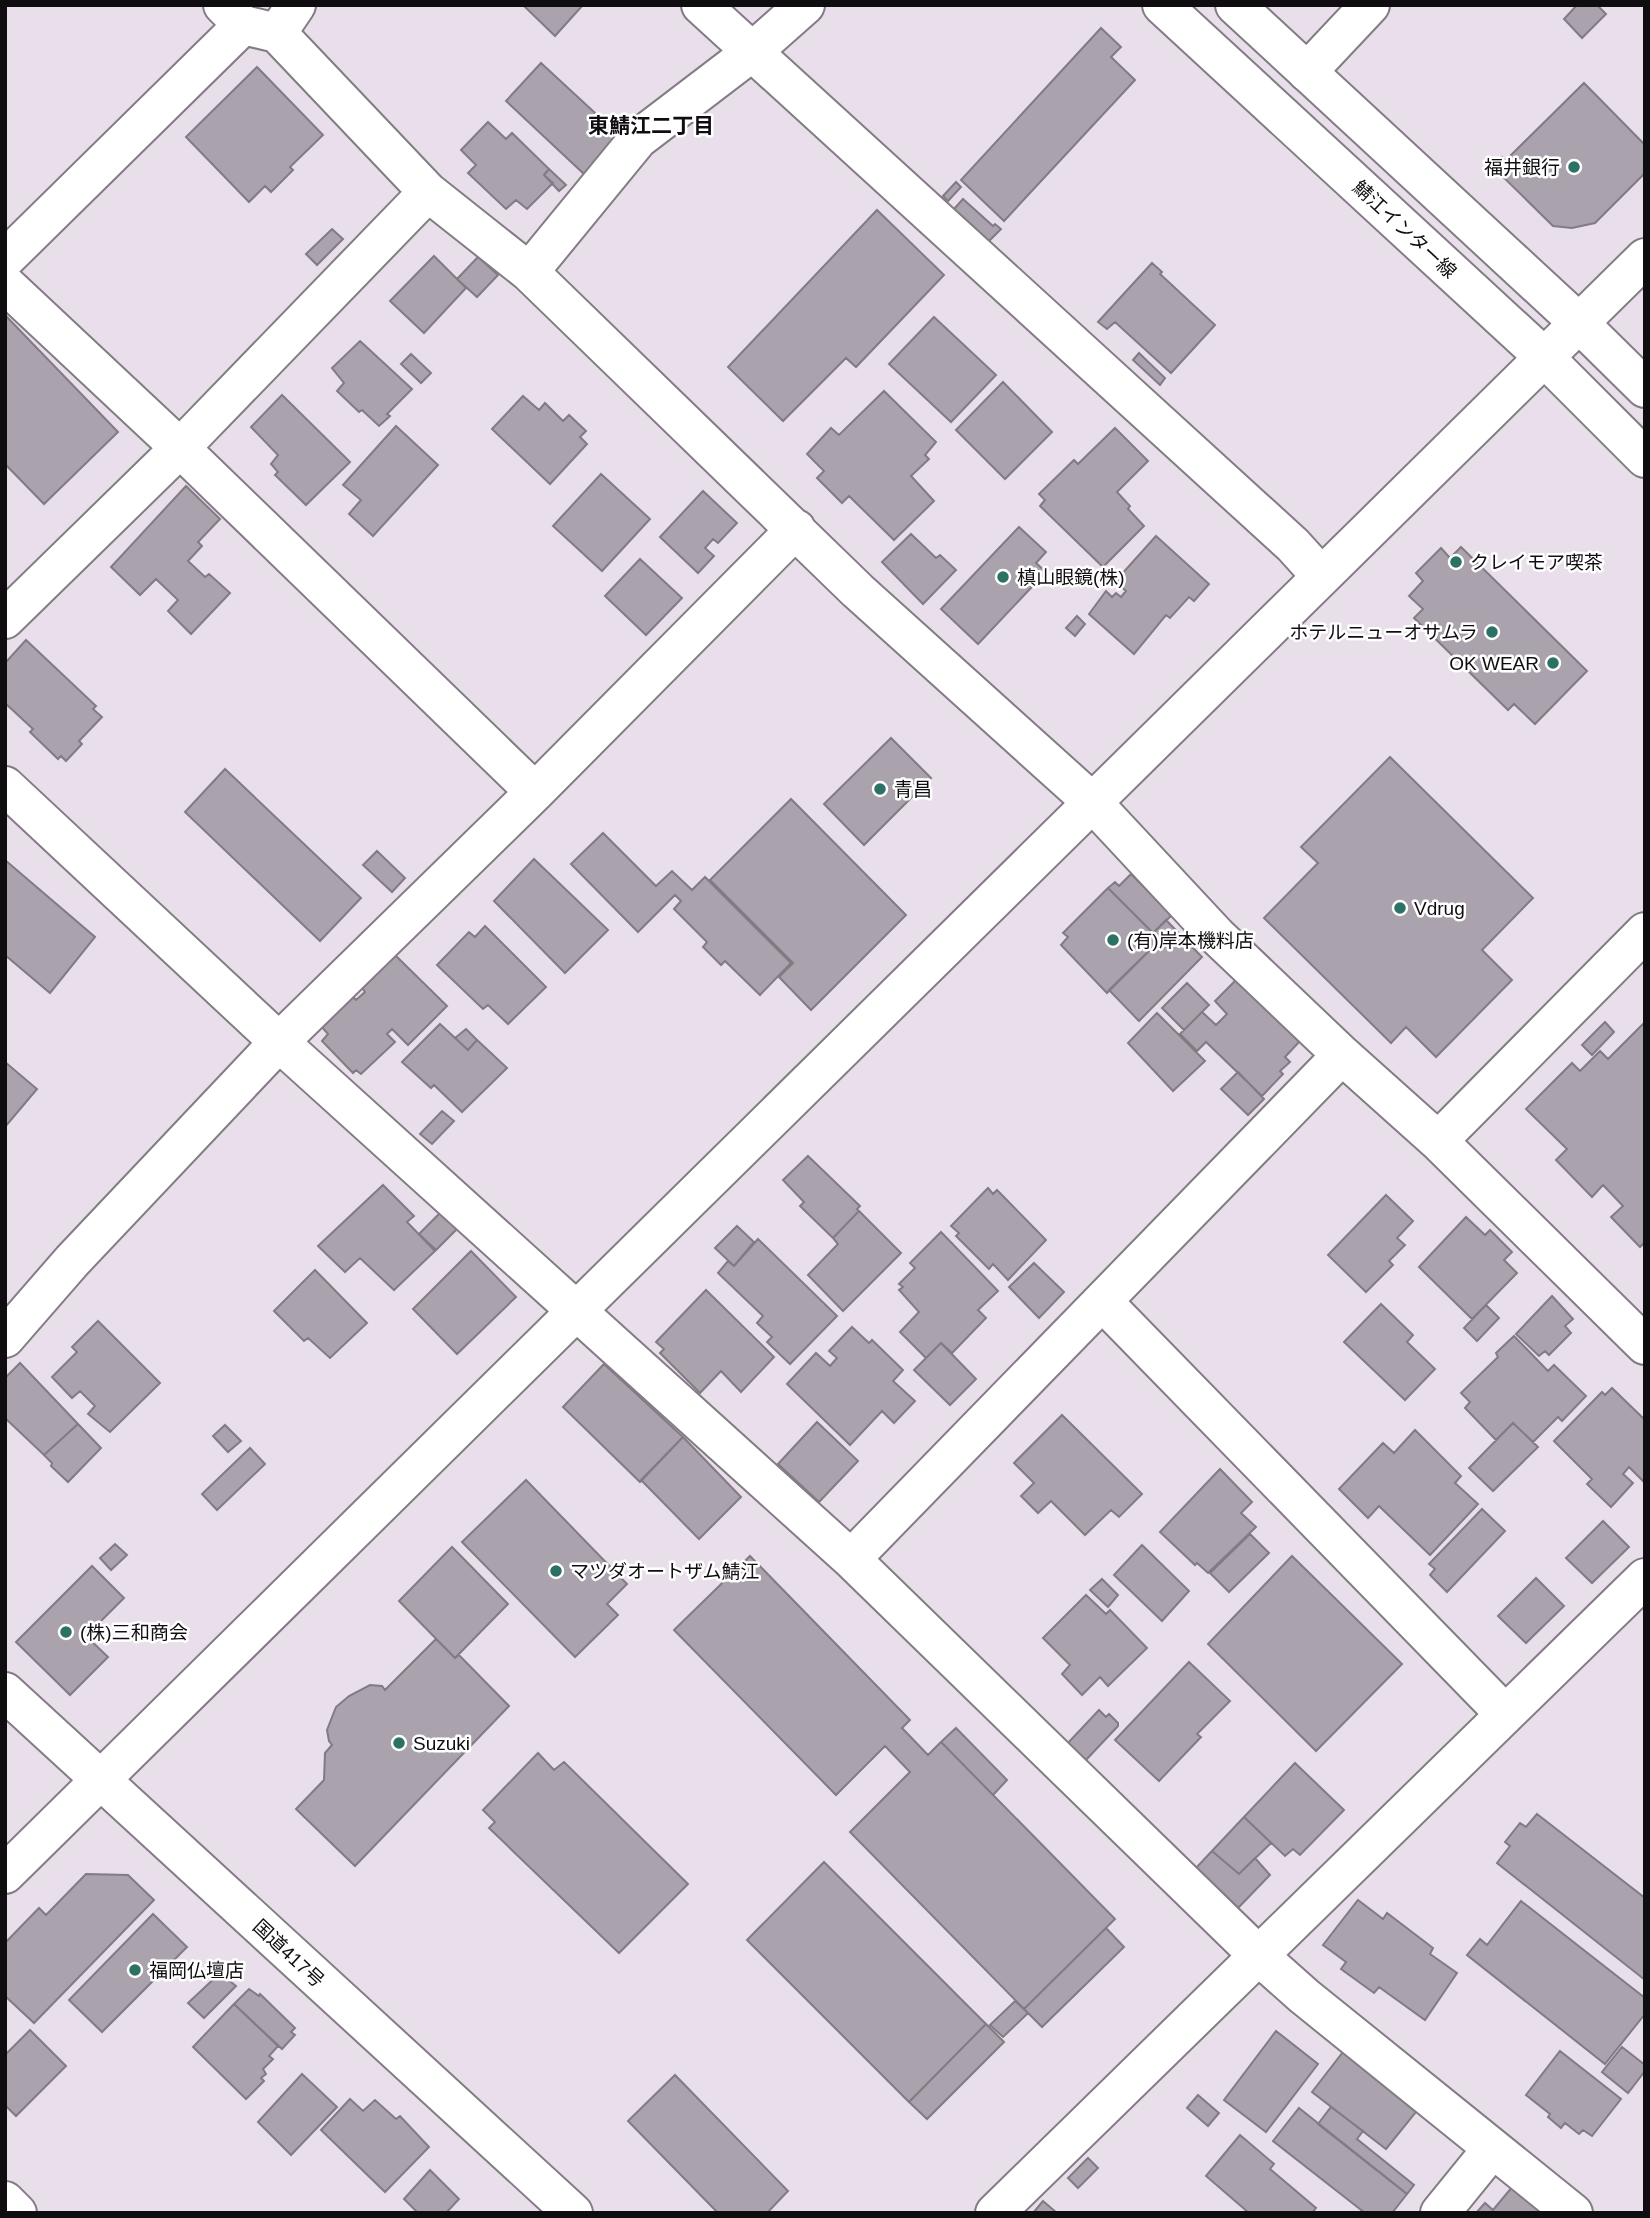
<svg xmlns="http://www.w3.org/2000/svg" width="1650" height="2218" viewBox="0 0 1650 2218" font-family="Arial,'Noto Sans JP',sans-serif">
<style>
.building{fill:#aaa2ac;stroke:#827a84;stroke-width:2}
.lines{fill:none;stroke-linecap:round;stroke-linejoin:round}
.minor-casing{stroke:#837c85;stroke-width:42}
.tertiary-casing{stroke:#837c85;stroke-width:42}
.primary-casing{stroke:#837c85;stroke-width:42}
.trunk-casing{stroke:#837c85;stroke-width:42}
.minor{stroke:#fff;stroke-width:38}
.tertiary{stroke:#fff;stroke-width:38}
.primary{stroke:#fff;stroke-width:38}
.trunk{stroke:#fff;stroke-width:38}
.poi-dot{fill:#2c7165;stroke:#fff;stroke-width:2.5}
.labels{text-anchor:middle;stroke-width:5;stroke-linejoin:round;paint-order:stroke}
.poi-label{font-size:19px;fill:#100d11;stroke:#fff;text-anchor:start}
.street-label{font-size:19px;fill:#100d11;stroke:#fff}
.neighbourhood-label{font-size:21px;font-weight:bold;fill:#100d11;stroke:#fff}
</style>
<rect width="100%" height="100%" fill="#e8dfea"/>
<path class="building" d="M523 5H583L555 36Z
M1577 5H1597L1606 14 1582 38 1564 19Z
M1101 28 1121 47 1111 57 1135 80 1004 221 961 180Z
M541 63 620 136 584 174 506 101Z
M257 67 323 135 290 167 293 170 271 192 265 186 249 202 186 137Z
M1584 83 1645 145V173L1595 223 1572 228 1553 226 1493 167 1502 157 1505 161Z
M488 122 506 139 512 133 549 169 544 175 553 183 527 209 516 200 506 209 468 173 476 165 461 150Z
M549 169 566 185 559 191 544 175Z
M956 182 961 187 948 201 943 196Z
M963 199 993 226 995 224 1001 229 989 241 954 209Z
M877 210 944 275 856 367 846 358 783 421 728 367Z
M332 229 343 239 317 265 306 254Z
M434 256 466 288 424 333 390 301Z
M478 257 498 275 477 297 457 279Z
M1152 263 1162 272 1160 274 1215 325 1171 373 1115 322 1107 329 1098 322Z
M5 315 118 432 44 504 5 464Z
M934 317 996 375 951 422 889 364Z
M360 341 412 389 387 414 390 416 379 426 362 410 359 412 337 391 344 383 332 368Z
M1139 353 1165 378 1160 385 1133 360Z
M411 354 431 373 421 383 401 364Z
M1003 382 1052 432 1005 479 956 430Z
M884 391 936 442 925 455 929 459 911 476 934 501 894 540 849 496 842 503 817 478 824 471 807 454 831 428 839 435Z
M282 395 350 462 306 505 275 475 278 472 271 464 278 455 251 427Z
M523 396 539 410 545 403 563 421 569 415 586 431 580 437 587 444 550 484 492 429Z
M396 426 438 465 373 536 349 514 361 500 343 485Z
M1115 428 1148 461 1117 492 1130 506 1128 509 1144 526 1103 567 1040 506 1045 500 1039 494 1074 460 1078 464Z
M601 474 650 519 602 571 553 526Z
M186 486 220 519 198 542 202 546 188 561 205 577 209 574 230 593 191 634 168 611 178 600 156 579 140 595 111 567Z
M703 491 737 523 718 543 713 539 705 548 714 556 698 573 660 537Z
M1019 527 1046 552 1036 563 1046 572 978 644 941 609Z
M911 534 936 558 940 555 956 570 923 604 882 562Z
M1156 536 1209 584 1194 601 1189 597 1170 618 1166 615 1134 654 1089 614 1106 591 1112 597 1116 593 1121 597 1126 591 1117 583 1120 576Z
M1461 547 1587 671 1535 724 1514 704 1508 710 1414 618 1423 609 1409 596 1423 581 1416 573 1441 548 1450 558Z
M640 559 682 598 646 635 605 596Z
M1077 616 1085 624 1075 636 1066 628Z
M26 640 96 706 93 709 102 717 79 741 82 744 66 761 61 756 58 759 30 732 33 729 5 703V660L7 661Z
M891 738 931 778 864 845 824 804Z
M1390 757 1533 898 1482 950 1512 980 1436 1057 1406 1027 1391 1043 1264 918 1318 863 1301 847Z
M225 769 361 898 320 941 185 812Z
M791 799 906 915 811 1010 779 977 793 963 710 880Z
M603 833 656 886 672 871 692 890 705 877 791 963 760 995 725 961 721 965 703 947 707 942 674 909 681 901 675 895 638 932 571 864Z
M377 851 405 878 392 892 363 865Z
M534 859 608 930 565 973 494 901Z
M5 860 95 937 50 993 5 955Z
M1131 874 1172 915 1153 933 1108 888 1115 882 1119 886Z
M1108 888 1160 940 1107 993 1061 945 1068 937 1063 933Z
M1166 920 1202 957 1139 1021 1109 990 1160 940 1153 933Z
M485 926 546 987 508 1024 488 1005 483 1009 437 965 469 932 475 937Z
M393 953 447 1006 408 1045 392 1029 387 1034 395 1042 361 1074 356 1070 353 1073 322 1041 328 1034 321 1026 352 996 356 1000 365 992 360 985Z
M1237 979 1300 1041 1285 1057 1290 1062 1280 1071 1283 1074 1262 1096 1206 1042 1197 1051 1180 1034 1202 1012 1216 1025 1227 1014 1215 1001Z
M1187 983 1209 1005 1184 1030 1162 1008Z
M1157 1013 1205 1061 1173 1091 1128 1043Z
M1605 1022 1614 1032 1592 1055 1582 1045Z
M1645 1022V1242L1640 1247 1611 1217 1623 1206 1603 1185 1592 1197 1556 1160 1567 1149 1526 1109 1572 1063 1580 1071 1600 1051 1608 1059Z
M440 1024 468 1050 477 1040 507 1068 462 1112 434 1085 431 1088 402 1062Z
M466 1029 477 1040 468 1050 455 1038Z
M5 1062 37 1089 5 1127Z
M1238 1072 1264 1099 1248 1115 1221 1089Z
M442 1111 454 1121 432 1144 420 1134Z
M808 1156 860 1206 857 1209 859 1211 833 1238 800 1206 804 1202 783 1180Z
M383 1185 414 1216 407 1222 435 1251 394 1290 360 1258 345 1272 318 1246Z
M988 1188 993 1194 997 1190 1046 1240 1008 1280 993 1264 989 1269 956 1236 959 1233 951 1226Z
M1386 1195 1413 1221 1397 1238 1405 1245 1389 1261 1393 1265 1366 1292 1328 1255Z
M859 1211 901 1253 843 1311 808 1275 838 1244 833 1238Z
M441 1212 458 1228 436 1250 419 1234Z
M1466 1217 1485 1235 1490 1230 1512 1252 1504 1260 1517 1273 1472 1319 1419 1267Z
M737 1226 754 1242 734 1266 715 1248Z
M941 1232 998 1291 978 1310 986 1318 952 1353 941 1343 926 1358 900 1332 919 1312 899 1290 903 1287 899 1284 915 1268 910 1263Z
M758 1239 837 1316 790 1364 767 1342 772 1337 757 1323 763 1316 718 1273 728 1261 734 1266Z
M471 1251 516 1297 457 1354 413 1309Z
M1034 1263 1064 1292 1039 1318 1009 1287Z
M315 1270 367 1323 330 1358 308 1338 304 1341 274 1311Z
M706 1290 774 1357 741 1392 721 1371 700 1393 660 1353 664 1349 656 1342Z
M1552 1296 1573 1319 1565 1326 1571 1333 1549 1355 1545 1351 1539 1356 1516 1334Z
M1381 1304 1413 1335 1407 1342 1435 1369 1405 1400 1344 1342Z
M1486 1305 1499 1318 1477 1341 1464 1328Z
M98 1321 160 1383 110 1432 88 1414 95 1406 80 1391 72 1398 52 1377 77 1352 72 1347Z
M852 1327 869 1343 872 1340 903 1370 893 1381 915 1401 894 1423 882 1411 850 1445 787 1384 816 1353 830 1366 837 1358 829 1351Z
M1514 1336 1548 1371 1554 1365 1586 1396 1562 1421 1558 1417 1533 1442 1513 1423 1496 1440 1465 1408 1470 1402 1461 1393 1498 1357 1496 1353Z
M941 1343 976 1379 950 1405 914 1370Z
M20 1363 78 1424 44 1455 5 1418V1378Z
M604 1364 683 1437 640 1482 563 1407Z
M1612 1388 1644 1419 1645 1418V1479L1643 1481 1629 1467 1623 1474 1633 1483 1611 1507 1587 1484 1592 1479 1554 1441 1602 1392 1605 1395Z
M1062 1415 1142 1494 1119 1517 1111 1510 1085 1535 1051 1501 1038 1513 1021 1496 1034 1483 1014 1463Z
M817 1422 858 1461 819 1502 778 1464Z
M1513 1423 1538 1447 1493 1491 1469 1468Z
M78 1424 101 1448 68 1482 51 1466 52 1463 44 1455Z
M225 1425 241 1441 228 1452 213 1436Z
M1415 1430 1461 1476 1455 1483 1478 1504 1430 1555 1379 1506 1368 1518 1339 1489 1383 1443 1394 1453Z
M683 1437 741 1497 699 1539 641 1480Z
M250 1448 265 1464 217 1510 202 1494Z
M1220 1469 1252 1502 1241 1513 1256 1527 1208 1573 1197 1563 1195 1565 1160 1532Z
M526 1480 627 1584 607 1604 618 1615 575 1657 462 1542Z
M1482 1509 1505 1531 1447 1592 1430 1575 1435 1569 1429 1564Z
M1603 1521 1629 1547 1592 1583 1566 1558Z
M1250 1534 1269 1553 1229 1592 1210 1573Z
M115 1544 127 1555 111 1570 100 1558Z
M1142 1545 1189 1591 1162 1621 1114 1575Z
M452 1547 508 1604 455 1658 399 1601Z
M750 1556 910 1720 902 1728 928 1755 941 1742 1115 1919 1024 2009 850 1832 910 1772 885 1746 836 1795 674 1630Z
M1292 1556 1402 1664 1316 1751 1208 1644Z
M92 1566 124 1598 86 1636 108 1657 70 1695 16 1642Z
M1536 1578 1564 1606 1526 1643 1498 1616Z
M1102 1579 1118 1595 1108 1607 1090 1590Z
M1086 1595 1106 1614 1110 1610 1147 1648 1108 1686 1100 1677 1082 1695 1062 1674 1070 1665 1043 1638Z
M436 1639 455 1658 459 1655 509 1706 355 1866 296 1809 324 1780 325 1753 332 1745 329 1741 327 1730 336 1707 349 1696 370 1685 382 1686 385 1690Z
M1189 1662 1230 1701 1197 1734 1201 1737 1159 1781 1115 1740Z
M1099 1710 1106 1717 1109 1714 1118 1723V1726L1085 1761 1067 1744Z
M956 1728 1007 1780 993 1795 941 1742Z
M538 1753 554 1770 564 1762 688 1884 619 1953 489 1828 495 1822 483 1810Z
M1295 1763 1344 1810 1300 1855 1293 1849 1285 1856 1244 1817Z
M1537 1814 1645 1898V1980L1497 1863 1510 1846 1505 1842 1520 1823 1526 1827Z
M1244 1817 1271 1843 1239 1874 1212 1851Z
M1212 1851 1239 1874 1255 1858 1270 1875 1238 1908 1196 1868Z
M824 1862 986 2024 909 2102 747 1940Z
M86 1874 128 1875 154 1900 34 2023 5 1996V1943L39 1908 46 1915Z
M1358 1900 1383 1919 1387 1913 1433 1948 1430 1954 1457 1973 1425 2020 1379 1987 1374 1993 1341 1969 1346 1962 1323 1945Z
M1521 1901 1645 1998V2014L1605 2064 1467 1955 1480 1939 1487 1945Z
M153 1914 187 1947 102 2032 69 2000Z
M1106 1928 1124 1947 1042 2027 1024 2009Z
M220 1973 236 1986 204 2018 188 2003Z
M249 1989 259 1996 260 1994 295 2028 291 2032 295 2035 282 2049 234 2004Z
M1015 2001 1028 2013 1003 2037 990 2025Z
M234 2004 278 2046 269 2056 273 2059 263 2069 266 2074 261 2078 264 2081 246 2099 193 2047Z
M986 2024 1004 2042 927 2119 909 2102Z
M30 2030 66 2066 16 2116 5 2105V2055Z
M1276 2031 1318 2064 1266 2132 1224 2100Z
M1622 2047 1645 2065V2071L1628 2093 1602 2072Z
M1560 2051 1621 2099 1592 2136 1583 2130 1579 2134 1565 2123 1561 2128 1548 2117 1550 2114 1526 2095Z
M1343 2052 1416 2112 1386 2149 1312 2092Z
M302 2074 337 2107 291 2155 258 2122Z
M675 2075 788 2191 767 2213H718L628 2121Z
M1198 2095 1219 2113 1208 2126 1187 2108Z
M350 2099 363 2111 375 2100 396 2119 400 2116 429 2147 385 2192 321 2130Z
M1331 2107 1363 2131 1357 2139 1414 2185 1407 2194 1318 2124Z
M1299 2108 1407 2194 1392 2213H1365L1273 2141Z
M1240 2135 1274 2164 1270 2169 1316 2208 1312 2213H1249L1206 2176Z
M1088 2158 1098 2168 1078 2188 1068 2178Z
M430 2170 459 2199 446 2213H418L404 2199Z
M1513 2186 1543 2213H1476L1485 2203 1493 2210Z
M1043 2201 1057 2213H1033Z"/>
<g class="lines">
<g class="minor-casing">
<path id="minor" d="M223 5 243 25 277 33 428 192 529 272 858 591 1092 802 1217 936 1342 1055 1438 1141 1645 1345
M701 5 1293 545 1321 576
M277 33 296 5
M1307 72 1370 5
M5 259 243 25
M529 272 638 139 752 52 805 5
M5 284 180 448 535 792
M5 619 180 448 428 192
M5 786 279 1042 851 1559 1259 1956 1304 1996 1573 2213
M1438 1141 1645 932
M1103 1302 1505 1714
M5 1338 72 1261 279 1042 535 792 796 529
M851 1559 1342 1055
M5 2201 17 2213
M1440 2213 1492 2149"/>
</g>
<g class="tertiary-casing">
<path id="tertiary" d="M5 1874 1645 258
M995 2213 1645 1578"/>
</g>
<g class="primary-casing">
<path id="primary" d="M1162 5 1545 358 1645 458
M1235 5 1580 324 1645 388"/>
</g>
<g class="trunk-casing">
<path id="trunk" d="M5 1692 573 2213"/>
</g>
<use href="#minor" class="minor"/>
<use href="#tertiary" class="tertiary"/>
<use href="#primary" class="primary"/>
<use href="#trunk" class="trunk"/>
</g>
<g class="poi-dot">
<circle cx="1574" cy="167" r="7"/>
<circle cx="1456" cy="562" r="7"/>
<circle cx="1003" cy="577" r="7"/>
<circle cx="1492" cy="632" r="7"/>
<circle cx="1553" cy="663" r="7"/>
<circle cx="880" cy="789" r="7"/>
<circle cx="1400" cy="908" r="7"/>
<circle cx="1113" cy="940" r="7"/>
<circle cx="556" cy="1571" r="7"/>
<circle cx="66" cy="1632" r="7"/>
<circle cx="399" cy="1743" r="7"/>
<circle cx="135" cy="1970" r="7"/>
</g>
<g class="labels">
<g class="poi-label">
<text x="1560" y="174" text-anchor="end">福井銀行</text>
<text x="1470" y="569">クレイモア喫茶</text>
<text x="1017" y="584">槙山眼鏡(株)</text>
<text x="1478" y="639" text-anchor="end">ホテルニューオサムラ</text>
<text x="1539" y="670" text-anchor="end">OK WEAR</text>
<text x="894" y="796">青昌</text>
<text x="1414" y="915">Vdrug</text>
<text x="1127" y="947">(有)岸本機料店</text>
<text x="570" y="1578">マツダオートザム鯖江</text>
<text x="80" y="1639">(株)三和商会</text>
<text x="413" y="1750">Suzuki</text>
<text x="149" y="1977">福岡仏壇店</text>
</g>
<g class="street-label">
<text transform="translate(1405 229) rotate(43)" y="7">鯖江インター線</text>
<text transform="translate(289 1953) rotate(43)" y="7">国道417号</text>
</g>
<g class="neighbourhood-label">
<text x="651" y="133">東鯖江二丁目</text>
</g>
</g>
<rect width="1650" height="2218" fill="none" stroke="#100d11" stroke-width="14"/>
</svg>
